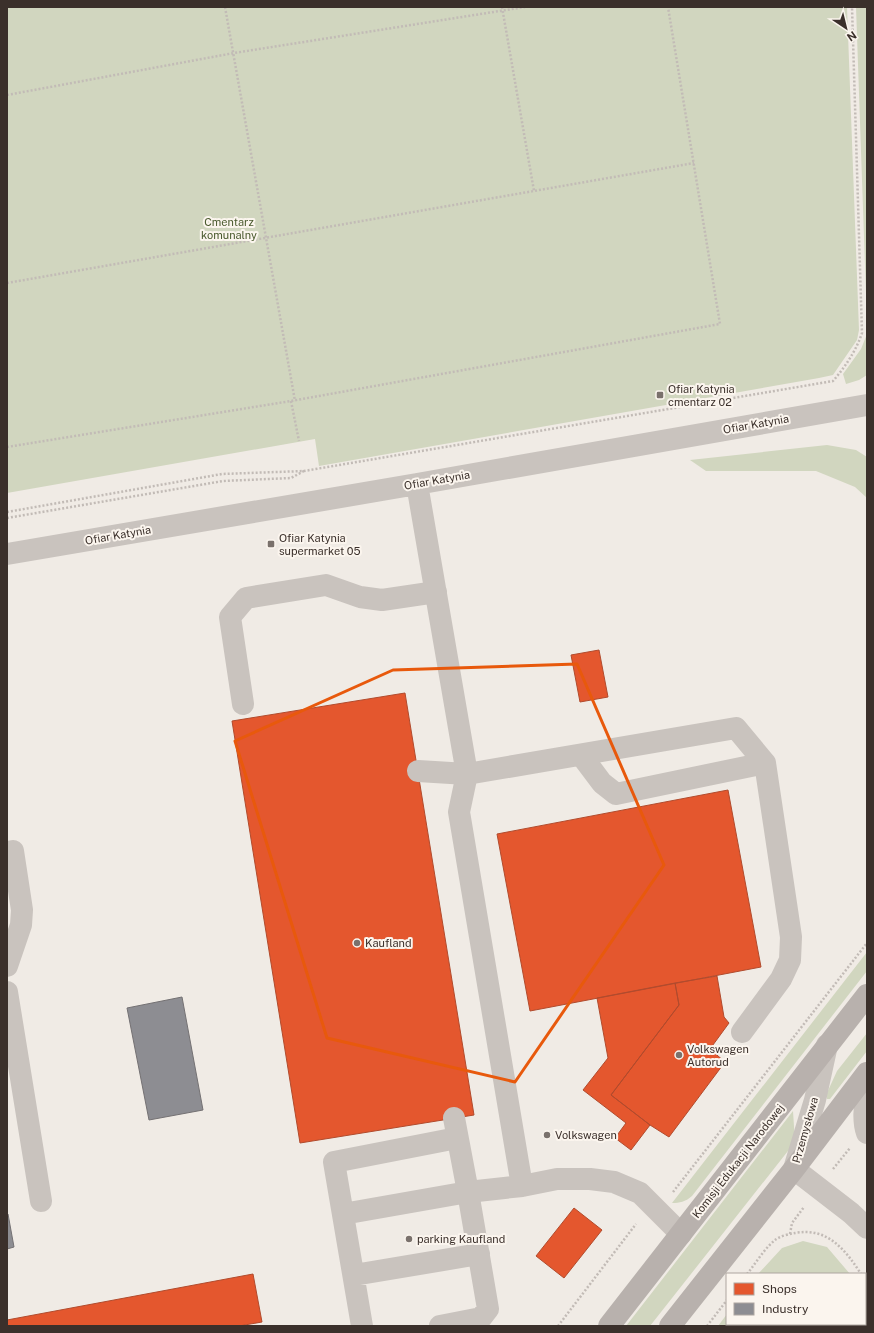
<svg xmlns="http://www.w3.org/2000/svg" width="874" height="1333" viewBox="0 0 874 1333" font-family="'Public Sans',sans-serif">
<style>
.green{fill:#d1d6bf}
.shops{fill:#e4572e;stroke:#b14b2d}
.industry{fill:#8d8d92;stroke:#747173}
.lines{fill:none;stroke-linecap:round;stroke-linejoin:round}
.path{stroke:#c2bbb6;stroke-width:2.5;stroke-dasharray:2 2;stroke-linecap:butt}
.minor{stroke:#c9c3be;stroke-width:22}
.major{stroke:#b8b1ad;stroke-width:22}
.marked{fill:none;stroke:#e8590c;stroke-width:3;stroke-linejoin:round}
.poi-dot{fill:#7a716c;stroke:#fbf5ee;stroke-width:1.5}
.labels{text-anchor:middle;stroke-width:4;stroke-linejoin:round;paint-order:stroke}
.park-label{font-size:11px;fill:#4a5a2e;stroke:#fbf5ee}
.poi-label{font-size:11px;fill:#3b302b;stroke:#fbf5ee;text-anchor:start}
.street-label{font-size:11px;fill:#3b302b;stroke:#fbf5ee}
</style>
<rect width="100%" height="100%" fill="#f0ebe5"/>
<path class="green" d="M7 7H847L859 330 857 340 833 375 819 378 319 466 315 439 7 493Z
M856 7H867V323Z
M867 334V375L859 380 846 384 843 374 861 349Z
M827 445 856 450 867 457V498L855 487 816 471H706L690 460Z
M867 952V971L692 1196C685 1202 680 1203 672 1203Z
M867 1033V1051L830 1099H827L826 1095 837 1071Z
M793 1111 795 1142 650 1326H626Z
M803 1241 827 1247 850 1274H758L782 1248Z
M865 1294 867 1298V1326H718L727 1314V1324H865Z"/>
<path class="shops" d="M599 650 608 697 580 702 571 655Z
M405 693 474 1115 300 1143 232 721Z
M728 790 761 967 530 1011 497 834Z
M717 976 724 1017 729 1023 710 1049 725 1062 669 1137 650 1125 611 1095 679 1005 675 983Z
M675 983 679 1005 611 1095 650 1125 631 1150 615 1138 626 1123 583 1090 608 1058 597 998Z
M574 1208 602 1230 564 1278 536 1256Z
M253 1274 262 1322 239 1326H7V1320Z"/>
<path class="industry" d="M182 997 203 1110 149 1120 127 1008Z
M7 1214H8L14 1247 7 1249Z"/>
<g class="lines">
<path class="path" d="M225 7 295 401
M502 7 534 191
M7 95 234 53 525 7
M7 283 694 163
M291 401 299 441
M7 447 291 401 720 324 668 7
M7 512 222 474 304 471 833 381C845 367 856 351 862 333L852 7
M7 518 223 481 291 478 304 471
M833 1169 850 1148
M673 1192 867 943
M790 1234 792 1223 804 1207
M747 1274C756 1263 764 1249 775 1240 780 1236 789 1234 795 1233 827 1227 845 1249 861 1274
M865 1280 867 1283
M558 1326 636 1224
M707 1326 727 1300"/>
<path class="minor" d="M417 484 467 774 459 812 522 1186
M7 554 417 484 867 405
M243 704 230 617 246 598 326 585 360 597 382 600 436 592
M581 755 602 783 616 794 765 763
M418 771 467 774 736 728 765 763 791 937 790 960 781 979 742 1032
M7 852 13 851 22 910 21 925 7 966
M7 992 41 1201
M827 1045 815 1100 794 1169 851 1213 867 1228
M867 1095C864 1106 863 1122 867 1133
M343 1214 468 1192 522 1186 557 1179H590L614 1182 640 1193 681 1234
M354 1275 479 1254
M362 1326 334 1162 457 1138
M440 1326 481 1318 488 1309 468 1192 454 1118"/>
<path class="major" d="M609 1326 867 995
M670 1326 794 1169 867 1073"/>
</g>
<path class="marked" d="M577 664 664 865 515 1082 327 1038 235 741 393 670Z"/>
<g class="poi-dot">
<rect x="656" y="391" width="8" height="8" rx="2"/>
<rect x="267" y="540" width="8" height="8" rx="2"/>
<circle cx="357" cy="943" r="4"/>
<circle cx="679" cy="1055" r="4"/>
<circle cx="547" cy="1135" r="4"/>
<circle cx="409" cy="1239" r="4"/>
</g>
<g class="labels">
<g class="park-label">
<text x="229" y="226">Cmentarz<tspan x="229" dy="13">komunalny</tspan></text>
</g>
<g class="poi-label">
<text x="668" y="393">Ofiar Katynia<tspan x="668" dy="13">cmentarz 02</tspan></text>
<text x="279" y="542">Ofiar Katynia<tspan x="279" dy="13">supermarket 05</tspan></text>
<text x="365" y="947">Kaufland</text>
<text x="687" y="1053">Volkswagen<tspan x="687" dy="13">Autorud</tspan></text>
<text x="555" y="1139">Volkswagen</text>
<text x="417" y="1243">parking Kaufland</text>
</g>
<g class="street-label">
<text transform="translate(756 424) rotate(-10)" y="4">Ofiar Katynia</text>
<text transform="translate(437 480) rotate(-10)" y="4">Ofiar Katynia</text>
<text transform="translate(118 535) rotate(-10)" y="4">Ofiar Katynia</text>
<text transform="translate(805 1130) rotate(-74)" y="4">Przemysłowa</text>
<text transform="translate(738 1161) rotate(-52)" y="4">Komisji Edukacji Narodowej</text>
</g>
</g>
<rect width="874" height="1333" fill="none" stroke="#3b302b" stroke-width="16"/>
<rect x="726" y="1273" width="140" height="52" fill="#fbf5ee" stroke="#aea6a0"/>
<rect x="734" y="1283" width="20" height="12" fill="#e4572e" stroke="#aea6a0"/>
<text x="762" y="1293" font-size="12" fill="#3b302b">Shops</text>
<rect x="734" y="1303" width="20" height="12" fill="#8d8d92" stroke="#aea6a0"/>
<text x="762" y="1313" font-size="12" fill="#3b302b">Industry</text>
<g transform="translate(846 28) rotate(145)" stroke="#fbf5ee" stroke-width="3" paint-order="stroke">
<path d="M0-3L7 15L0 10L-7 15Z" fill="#3b302b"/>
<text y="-6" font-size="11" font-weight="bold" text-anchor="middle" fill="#3b302b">N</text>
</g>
</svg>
